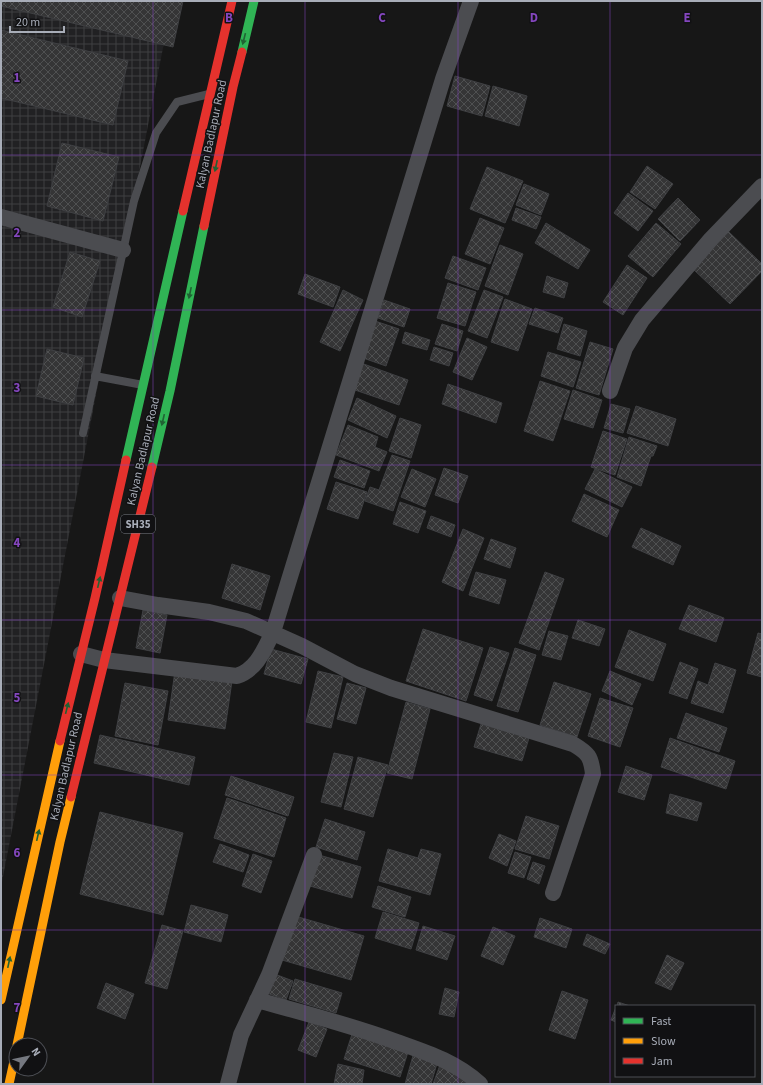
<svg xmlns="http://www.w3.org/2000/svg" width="763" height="1085" viewBox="0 0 763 1085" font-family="'Source Sans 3',sans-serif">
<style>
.industrial{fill:url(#industrial-grid)}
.building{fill:url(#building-cross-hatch);stroke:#3f4043}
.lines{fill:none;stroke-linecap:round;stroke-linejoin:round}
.lane{stroke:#4b4c50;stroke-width:8}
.street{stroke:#4b4c50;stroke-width:16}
.fast{stroke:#30b455;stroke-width:9}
.slow{stroke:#ff9f0a;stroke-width:9}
.jam{stroke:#e5322d;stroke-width:9}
.oneway{fill:#206234}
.grid{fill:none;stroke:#8446be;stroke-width:1;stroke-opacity:0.55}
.labels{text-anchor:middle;stroke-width:3;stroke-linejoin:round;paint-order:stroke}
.shield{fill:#111113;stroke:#7b7e86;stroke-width:1}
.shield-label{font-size:11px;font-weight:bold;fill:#a8adb8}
.street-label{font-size:12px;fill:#a8adb8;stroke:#111113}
.grid-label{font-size:13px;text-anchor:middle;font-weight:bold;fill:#8446be;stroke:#111113;stroke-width:3;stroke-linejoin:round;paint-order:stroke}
</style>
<defs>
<pattern id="industrial-grid" width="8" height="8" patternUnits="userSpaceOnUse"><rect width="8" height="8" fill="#212123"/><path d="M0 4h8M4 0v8" fill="none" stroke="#3e3f41"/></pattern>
<pattern id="building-cross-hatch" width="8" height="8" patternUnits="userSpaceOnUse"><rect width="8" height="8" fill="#353536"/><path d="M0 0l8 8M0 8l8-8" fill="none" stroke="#4f5051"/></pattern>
</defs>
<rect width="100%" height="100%" fill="#171717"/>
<path class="industrial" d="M1 1H172L1 887Z"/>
<path class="building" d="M1 1H183L173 47 1 6Z
M1 30 128 61 113 125 1 98Z
M455 76 490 86 482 116 447 106Z
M493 86 527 96 519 126 485 116Z
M62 143 119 157 103 221 47 206Z
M647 166 673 184 655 209 630 192Z
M487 167 523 181 505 223 470 209Z
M524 184 549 194 541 215 516 205Z
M628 193 653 211 638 231 614 213Z
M678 198 700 220 680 241 658 219Z
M516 208 541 217 536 229 512 220Z
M480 218 504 228 490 264 465 254Z
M546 223 590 250 578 269 535 243Z
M656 223 681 244 653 277 628 256Z
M728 231 762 264V271L730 304 692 268Z
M500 245 523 254 508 295 485 286Z
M70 252 100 261 82 317 53 307Z
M453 256 486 268 478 290 445 278Z
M627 265 647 278 623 315 603 302Z
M305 274 340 287 333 307 298 294Z
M547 276 568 283 564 298 543 292Z
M448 283 476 292 465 326 437 318Z
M343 290 363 300 340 351 320 342Z
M484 290 503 297 487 338 468 331Z
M505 299 532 309 518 351 491 342Z
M384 300 410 309 404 327 378 318Z
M535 308 563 318 558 333 529 324Z
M375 321 399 329 386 366 363 358Z
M442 324 463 331 457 351 435 344Z
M564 324 587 331 580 356 557 349Z
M405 332 430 340 427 350 402 343Z
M467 338 487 347 472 380 453 372Z
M590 342 613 349 599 395 576 388Z
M434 347 453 353 449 366 430 360Z
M47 349 84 358 73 405 36 396Z
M548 352 581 362 573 387 541 376Z
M361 363 408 380 399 405 352 389Z
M540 381 570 391 553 441 524 431Z
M448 384 502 403 496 423 442 404Z
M573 390 602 400 593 428 564 419Z
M357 398 396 416 387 438 348 420Z
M611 404 630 409 623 433 604 428Z
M636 406 676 419 668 446 627 433Z
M400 418 421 425 411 458 389 451Z
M348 425 378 437 375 447 387 452 379 471 336 455Z
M603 431 627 439 615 475 591 467Z
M629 437 657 446 653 456H651L641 486 617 477Z
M392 455 410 461 393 511 365 501 370 487 379 490Z
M340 460 370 471 364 488 334 477Z
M444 468 468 476 458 503 435 495Z
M412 469 436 479 425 507 401 497Z
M595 469 632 487 622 507 585 489Z
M336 482 367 492 358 519 327 509Z
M584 494 619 510 607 537 572 521Z
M400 502 426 511 418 533 393 524Z
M431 516 455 525 451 537 427 528Z
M641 528 681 546 673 565 632 547Z
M463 529 484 538 463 591 442 582Z
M491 539 516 548 510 568 484 559Z
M232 564 270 576 260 610 222 598Z
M476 572 506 580 499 604 469 595Z
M545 572 564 579 539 650 519 643Z
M689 605 724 618 716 642 679 629Z
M143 610 167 615 160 653 136 648Z
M578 620 605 629 599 646 572 638Z
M423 629 483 648 466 701 406 681Z
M629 630 666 644 653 681 615 667Z
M549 631 568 636 561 660 542 655Z
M758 633 762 634V677L747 673Z
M490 647 509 653 492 701 474 695Z
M515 648 536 655 518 712 497 706Z
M271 649 308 659 301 684 264 674Z
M680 662 698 669 687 699 669 693Z
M715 663 736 670 723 713 691 703 698 681 708 685Z
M175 671 232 681 225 729 168 720Z
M318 671 343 677 331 728 306 722Z
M610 671 641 684 632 705 602 691Z
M554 682 591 694 577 737 540 725Z
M125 683 168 691 158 745 115 736Z
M347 683 366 688 356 724 337 719Z
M600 698 633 708 620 747 588 736Z
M406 702 430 709 412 779 387 773Z
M686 713 727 728 719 752 677 738Z
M481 724 529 738 522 761 474 747Z
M100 735 195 757 189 785 94 763Z
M670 738 735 761 726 789 661 767Z
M334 753 353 757 341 807 321 802Z
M358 757 388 765 373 817 344 809Z
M626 766 652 775 644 800 618 792Z
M231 776 294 797 288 816 225 795Z
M670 794 702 803 697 821 666 813Z
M227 798 286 818 274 857 214 838Z
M100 812 183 833 163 915 80 894Z
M526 816 559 826 549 859 515 849Z
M325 819 365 832 357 860 316 847Z
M499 834 516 841 507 866 489 858Z
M220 844 249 855 243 872 213 862Z
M388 849 418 858 421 849 441 854 430 895 379 881Z
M515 852 531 857 524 878 508 873Z
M253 854 272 861 261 893 242 886Z
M319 855 361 867 352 898 310 886Z
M533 862 545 866 539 884 527 879Z
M378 886 411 897 405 917 372 907Z
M191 905 228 915 221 942 184 932Z
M383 912 419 923 411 949 375 938Z
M295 916 364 936 351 980 282 960Z
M540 918 572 929 566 948 534 937Z
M162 925 183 931 167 989 145 983Z
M423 926 455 936 447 960 416 950Z
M493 927 515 936 503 965 481 956Z
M587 934 610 944 605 954 583 945Z
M667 955 684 963 671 990 655 983Z
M272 973 293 981 286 1000 264 992Z
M295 979 342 993 336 1013 289 999Z
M106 983 134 994 125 1019 97 1008Z
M445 988 459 992 454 1017 439 1014Z
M562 991 588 1000 575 1039 549 1030Z
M618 1002 630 1006H617Z
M616 1007V1022L611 1020Z
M309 1022 327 1029 316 1057 298 1050Z
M353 1031 409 1049 400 1077 344 1059Z
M414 1052 438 1060 431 1084H405Z
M338 1064 364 1070 362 1084H334Z
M440 1065 469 1077 466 1084H433Z"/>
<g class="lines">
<path class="lane" d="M95 376 143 385
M83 433 134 201 156 133 177 102 209 94"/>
<path class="street" d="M1 217 123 250
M610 391 625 348 642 320 711 239 762 186
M120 598 158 605 209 612 246 621 302 646 355 674 391 688 573 744C588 753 591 756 593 774L553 893
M81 654 104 660 237 676C257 669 264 650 273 632L443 79 471 1
M257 1000C304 1013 351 1025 397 1042 428 1053 456 1062 480 1084
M228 1084 241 1035 269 975 314 855"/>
<path class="fast" d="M242 52 254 1
M126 460 183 211
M152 467 170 391 204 226"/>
<path class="slow" d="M1 1000 60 741
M17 1045 60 842 71 797
M9 1084 16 1052"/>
<path class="jam" d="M183 211 232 1
M204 226 233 87 242 52
M60 741 95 598 126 460
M71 797 152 467"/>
</g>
<defs><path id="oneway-solid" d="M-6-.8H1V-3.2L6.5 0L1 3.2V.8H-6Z"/></defs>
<g class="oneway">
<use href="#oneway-solid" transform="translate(244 39) rotate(104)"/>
<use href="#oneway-solid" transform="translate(216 166) rotate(102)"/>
<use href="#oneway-solid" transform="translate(190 293) rotate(102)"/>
<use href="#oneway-solid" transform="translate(163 420) rotate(103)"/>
<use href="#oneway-solid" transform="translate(99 582) rotate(-77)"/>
<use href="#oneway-solid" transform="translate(67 708) rotate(-76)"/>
<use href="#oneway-solid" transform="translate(38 835) rotate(-77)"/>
<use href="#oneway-solid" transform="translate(9 962) rotate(-78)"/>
</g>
<path class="grid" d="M153 1V1084M305 1V1084M458 1V1084M610 1V1084M1 155H762M1 310H762M1 465H762M1 620H762M1 775H762M1 930H762"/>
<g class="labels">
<rect class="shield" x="121" y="515" width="34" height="18" rx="3"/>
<g class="shield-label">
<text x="138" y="528">SH35</text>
</g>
<g class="street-label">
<text transform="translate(211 134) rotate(-78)" y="4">Kalyan Badlapur Road</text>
<text transform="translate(143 451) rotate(-77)" y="4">Kalyan Badlapur Road</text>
<text transform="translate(66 766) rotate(-77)" y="4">Kalyan Badlapur Road</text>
</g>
</g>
<g class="grid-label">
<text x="229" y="22">B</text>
<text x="382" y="22">C</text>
<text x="534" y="22">D</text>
<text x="687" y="22">E</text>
<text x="17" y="82">1</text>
<text x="17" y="237">2</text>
<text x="17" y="392">3</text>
<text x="17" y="547">4</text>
<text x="17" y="702">5</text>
<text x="17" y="857">6</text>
<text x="17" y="1012">7</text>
</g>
<rect width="763" height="1085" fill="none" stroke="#a8adb8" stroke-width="4"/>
<rect x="615" y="1005" width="140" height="72" fill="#111113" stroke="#4d4f55"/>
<rect x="623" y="1018" width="20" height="6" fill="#30b455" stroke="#4d4f55"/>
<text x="651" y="1025" font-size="12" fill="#a8adb8">Fast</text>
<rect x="623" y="1038" width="20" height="6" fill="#ff9f0a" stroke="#4d4f55"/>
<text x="651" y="1045" font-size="12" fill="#a8adb8">Slow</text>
<rect x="623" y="1058" width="20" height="6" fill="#e5322d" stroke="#4d4f55"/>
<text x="651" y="1065" font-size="12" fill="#a8adb8">Jam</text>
<g transform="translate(28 1057) rotate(57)"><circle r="19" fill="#111113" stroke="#4d4f55"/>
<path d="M0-3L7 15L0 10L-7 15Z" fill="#757880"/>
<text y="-6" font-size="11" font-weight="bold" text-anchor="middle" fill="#a8adb8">N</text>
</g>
<path d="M10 26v6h54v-6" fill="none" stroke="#a8adb8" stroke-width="2"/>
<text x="16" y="26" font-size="12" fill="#a8adb8" stroke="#111113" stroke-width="3" paint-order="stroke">20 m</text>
</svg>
